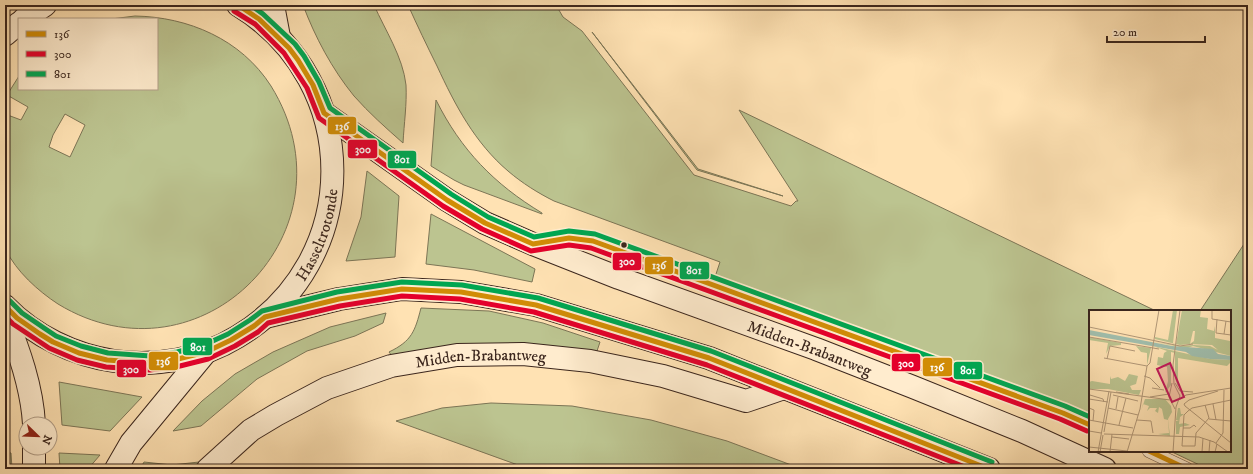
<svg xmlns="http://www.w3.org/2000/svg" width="1253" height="474" viewBox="0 0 1253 474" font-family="'IM FELL DW Pica',serif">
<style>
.green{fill:#bcc490;stroke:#7c7556;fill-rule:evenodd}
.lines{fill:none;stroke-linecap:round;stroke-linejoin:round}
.service-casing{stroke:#6c5542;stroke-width:14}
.secondary-casing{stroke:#3b261d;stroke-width:24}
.service{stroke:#ffecce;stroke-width:13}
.secondary{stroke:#ffecce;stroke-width:22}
.bus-1-casing{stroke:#ffecce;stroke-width:8}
.bus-2-casing{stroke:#ffecce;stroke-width:8}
.bus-3-casing{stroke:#ffecce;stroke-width:8}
.bus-1{stroke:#d18c06;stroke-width:5}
.bus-2{stroke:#e4002b;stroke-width:5}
.bus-3{stroke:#00a651;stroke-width:5}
.bus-dot{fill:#3b261d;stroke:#ffecce;stroke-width:1.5}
.labels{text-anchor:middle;stroke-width:4;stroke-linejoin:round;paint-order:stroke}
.street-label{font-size:16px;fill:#3b261d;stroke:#ffecce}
.inset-road{fill:none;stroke:#b19777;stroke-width:1}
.view{fill:#c2185b;fill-opacity:0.15;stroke:#c2185b;stroke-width:2}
.inset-edge{fill:none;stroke:#3b261d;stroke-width:2}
.line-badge{stroke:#ffecce;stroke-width:1.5}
.badge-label{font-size:11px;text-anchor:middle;font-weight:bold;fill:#fff}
</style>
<rect width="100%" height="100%" fill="#ffe2b3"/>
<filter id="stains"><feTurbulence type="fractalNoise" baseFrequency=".005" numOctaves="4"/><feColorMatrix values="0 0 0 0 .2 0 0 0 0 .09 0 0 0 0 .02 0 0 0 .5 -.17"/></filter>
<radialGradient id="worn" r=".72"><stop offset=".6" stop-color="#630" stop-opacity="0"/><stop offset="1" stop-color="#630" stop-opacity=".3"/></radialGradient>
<path class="green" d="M303 5H374C385 30 403 57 406 85 407 104 404 124 403 143 386 128 369 113 354 96 332 69 315 37 303 5Z
M408 5H556L563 17 582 31 694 175 791 206 796 201H798L739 110 1156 311H1090V416L1056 402 715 277 720 262 554 201C538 193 522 183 508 171 475 143 455 105 437 66 427 46 417 25 408 5Z
M135 16C188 17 241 39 271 86 360 230 201 391 58 304 38 291 16 271 6 250 3 242 5 223 5 214 5 181 5 147 5 114L21 120 28 107 7 95 19 76V89H157V19H111ZM65 114 85 125 70 157 49 147 53 135Z
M592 32 698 169 783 196 697 170Z
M436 100C461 150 494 184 542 213V214L464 185 454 180 431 166Z
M367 171 399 196 395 257 346 261 361 217Z
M431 214 535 269 532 282 474 270 426 264Z
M1248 238V469H1208L1170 451H1230V311H1200Z
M421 308 489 311 543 323 600 342 596 354 537 346 477 344 392 356 389 352C412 341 415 331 421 308Z
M386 313 383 323 355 336 307 351 257 379 201 426 173 431 202 401 235 374 273 352 330 327Z
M59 382 142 397 110 431 62 425Z
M491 403 572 406 651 420 727 441 802 469H529L396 421 442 408Z
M5 452 11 453 12 469H5Z
M59 453 100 455 88 469H60Z
M144 462 172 465 199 462 191 469H140Z"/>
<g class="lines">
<g class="service-casing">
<path id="service" d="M538 243 569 238 593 241 1063 413 1090 425
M1149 451 1187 469"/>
</g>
<g class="secondary-casing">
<g id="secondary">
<path d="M273 5 279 37"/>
<path d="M24 19 45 5"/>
<path d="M5 35 19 23"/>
<path id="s1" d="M324 113 447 200 485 223 533 244 619 278 816 349 913 387 1022 431 1105 469"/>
<path id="s2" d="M5 306C34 336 74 355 114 361 157 367 201 359 237 337 364 261 364 82 238 5"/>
<path d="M5 316C19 350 32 387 34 424"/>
<path d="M265 317 339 299 402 289 461 292 536 305 709 358 989 469"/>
<path d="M34 448V469"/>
<path d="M116 469 131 443 206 352"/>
<path id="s3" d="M208 469 251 430 276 415 327 388 391 366 457 355 523 354 590 361 663 376 746 401 784 388"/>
</g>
</g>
<use href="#service" class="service"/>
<use href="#secondary" class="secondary"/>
<g class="bus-1-casing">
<path id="bus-1" d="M238 5 259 19 289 48 298 60 313 85 324 113 447 200 485 223 533 244 569 238 593 241 1063 413 1090 425
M5 306 17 318 40 334 53 342 79 353 107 360 150 363 178 359 206 352 231 340 254 326 265 317 339 299 402 289 461 292 536 305 709 358 989 469
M1149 451 1187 469"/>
</g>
<g class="bus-2-casing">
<path id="bus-2" d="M234 11 255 24 284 53 307 88 319 118 443 206 482 229 531 251 569 245 591 248 1060 419 1087 431
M5 316 13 324 49 348 77 360 106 367 150 370 180 366 208 359 235 346 258 332 268 323 340 306 402 296 460 299 534 312 707 365 970 469"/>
</g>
<g class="bus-3-casing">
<path id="bus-3" d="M251 5 263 14 295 44 304 56 319 82 330 108 451 194 488 217 534 237 569 231 595 234 1065 406 1090 417
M10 301 22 313 44 328 56 336 81 346 108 353 150 356 177 352 204 345 228 334 250 320 262 311 337 292 402 282 462 285 538 298 711 351 992 462"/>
</g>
<use href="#bus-1" class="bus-1"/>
<use href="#bus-2" class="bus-2"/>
<use href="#bus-3" class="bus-3"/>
</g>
<circle class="bus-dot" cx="624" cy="245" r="3.5"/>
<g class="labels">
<g class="street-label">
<text dy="6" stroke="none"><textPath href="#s2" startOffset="386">Hasseltrotonde</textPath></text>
<text dy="6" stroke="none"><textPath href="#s1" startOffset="543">Midden-Brabantweg</textPath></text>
<text dy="6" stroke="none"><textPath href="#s3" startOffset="303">Midden-Brabantweg</textPath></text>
</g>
</g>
<g transform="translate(1089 310)">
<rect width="142" height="142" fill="#ffe2b3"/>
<path d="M84 0H88L84 33 87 34 93 0H112L111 7 119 8 118 19 125 21 126 16V28L141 31 142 28V46L104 36 98 38 65 32 92 36 105 35 121 36 129 40 123 35 101 34 105 31 106 21H104L101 34 91 35 66 29V27L79 30ZM0 27 32 33V35L21 36 17 44 19 33 0 30ZM47 36 62 38 58 55V43L52 42ZM64 36 121 49 142 50V52L138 56 89 48V77L86 68V43L82 42V75L76 83 79 71 78 57 68 55 69 47 74 48 75 43 78 41ZM40 64 49 66 47 74 41 76 43 80H52L50 85 19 79H0V72L3 71 21 74V66L22 69 29 67 36 71ZM56 89H76L82 96 83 102 79 109 81 126 69 124 80 123 79 110 75 109 73 99 70 97 69 103 66 101 68 98H61L58 101 60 96 54 94 52 101ZM89 98H91L92 104H95L91 107 90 114 96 113 101 115 91 117 90 124H87V111L90 110H87Z" fill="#bcc490"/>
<path d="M0 20 83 36 124 39 129 44 142 46V50L121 49 103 46 97 42 0 25Z" fill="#a0bead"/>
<path class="inset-road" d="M123 0V9L142 12M128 9 127 23 142 25M0 17 91 36 104 34M135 24 137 11M0 27 70 39M15 48 58 56M18 49 21 36 46 41M58 56 61 53 70 0M55 66 61 68 71 78M83 73 80 87 86 99M86 73 91 81 104 82M63 78 75 80M0 79 81 90M27 82 40 84M24 85 49 91M0 87 1 85 14 89 15 92M61 87 80 84M0 89 19 92M91 89 97 85 142 78M124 94 127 110M116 95 120 108M96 96 142 133M96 96 95 94 100 90 129 81M0 98 5 100 4 111M19 98 49 105M27 99 29 87M120 108 107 123 106 136H93L95 105 99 101 103 98 142 90M120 109 142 111M0 110 44 118M48 110 62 111 64 123M30 115 37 88M94 118H101L105 115 107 117M0 121 12 123M15 122 22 82M15 124 110 127 125 132 139 142M23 127 40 129M127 133 134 123 135 80M0 137 38 141M9 142 20 81M11 142 14 125M21 142 23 124M38 142 51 99 58 56M84 142 87 97 91 86 85 74 84 55 91 0M105 142H126L128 134M113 142 114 128M120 142 121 130"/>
<path class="view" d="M81 53 95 87 83 92 68 59Z"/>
<rect width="142" height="142" class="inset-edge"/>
</g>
<g class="line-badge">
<rect x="327" y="116" width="30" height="19" rx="4" fill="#d18c06"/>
<rect x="347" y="139" width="31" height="20" rx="4" fill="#e4002b"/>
<rect x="387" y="150" width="30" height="19" rx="4" fill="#00a651"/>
<rect x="612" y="252" width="30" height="19" rx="4" fill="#e4002b"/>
<rect x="644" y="256" width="30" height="19" rx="4" fill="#d18c06"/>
<rect x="679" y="261" width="31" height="19" rx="4" fill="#00a651"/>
<rect x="182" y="337" width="31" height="19" rx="4" fill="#00a651"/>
<rect x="148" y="351" width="31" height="20" rx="4" fill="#d18c06"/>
<rect x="891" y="353" width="30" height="19" rx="4" fill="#e4002b"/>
<rect x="922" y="357" width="31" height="20" rx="4" fill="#d18c06"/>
<rect x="116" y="359" width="31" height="19" rx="4" fill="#e4002b"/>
<rect x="953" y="361" width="30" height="19" rx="4" fill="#00a651"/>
</g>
<g class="badge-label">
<text x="342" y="130">136</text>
<text x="363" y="153">300</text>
<text x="402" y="163">801</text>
<text x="627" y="265">300</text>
<text x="659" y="269">136</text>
<text x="694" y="274">801</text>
<text x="198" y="351">801</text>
<text x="163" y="365">136</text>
<text x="906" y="367">300</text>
<text x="937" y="371">136</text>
<text x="131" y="373">300</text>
<text x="968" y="374">801</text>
</g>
<rect width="1253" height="474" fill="none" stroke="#ffe2b3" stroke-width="20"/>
<rect x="6" y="6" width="1241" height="462" fill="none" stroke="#3b261d" stroke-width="2"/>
<rect x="10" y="10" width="1233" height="454" fill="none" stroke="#3b261d"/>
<rect x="18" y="18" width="140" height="72" fill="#ffecce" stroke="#b19d87"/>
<rect x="26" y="31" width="20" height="6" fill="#d18c06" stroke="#b19d87"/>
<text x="54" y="38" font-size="12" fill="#3b261d">136</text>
<rect x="26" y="51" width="20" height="6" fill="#e4002b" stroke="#b19d87"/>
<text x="54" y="58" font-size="12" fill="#3b261d">300</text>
<rect x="26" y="71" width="20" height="6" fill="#00a651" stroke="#b19d87"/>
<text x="54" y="78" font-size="12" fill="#3b261d">801</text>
<g transform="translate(38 436) rotate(113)"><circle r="19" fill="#ffecce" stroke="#b19d87"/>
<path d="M0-3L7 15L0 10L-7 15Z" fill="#8f2418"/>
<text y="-6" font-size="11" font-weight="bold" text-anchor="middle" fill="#3b261d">N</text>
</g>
<path d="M1107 36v6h98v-6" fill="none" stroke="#3b261d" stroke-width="2"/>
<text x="1113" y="36" font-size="12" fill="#3b261d" stroke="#ffecce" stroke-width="3" paint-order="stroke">20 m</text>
<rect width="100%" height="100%" filter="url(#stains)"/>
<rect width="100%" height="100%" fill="url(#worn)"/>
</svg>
